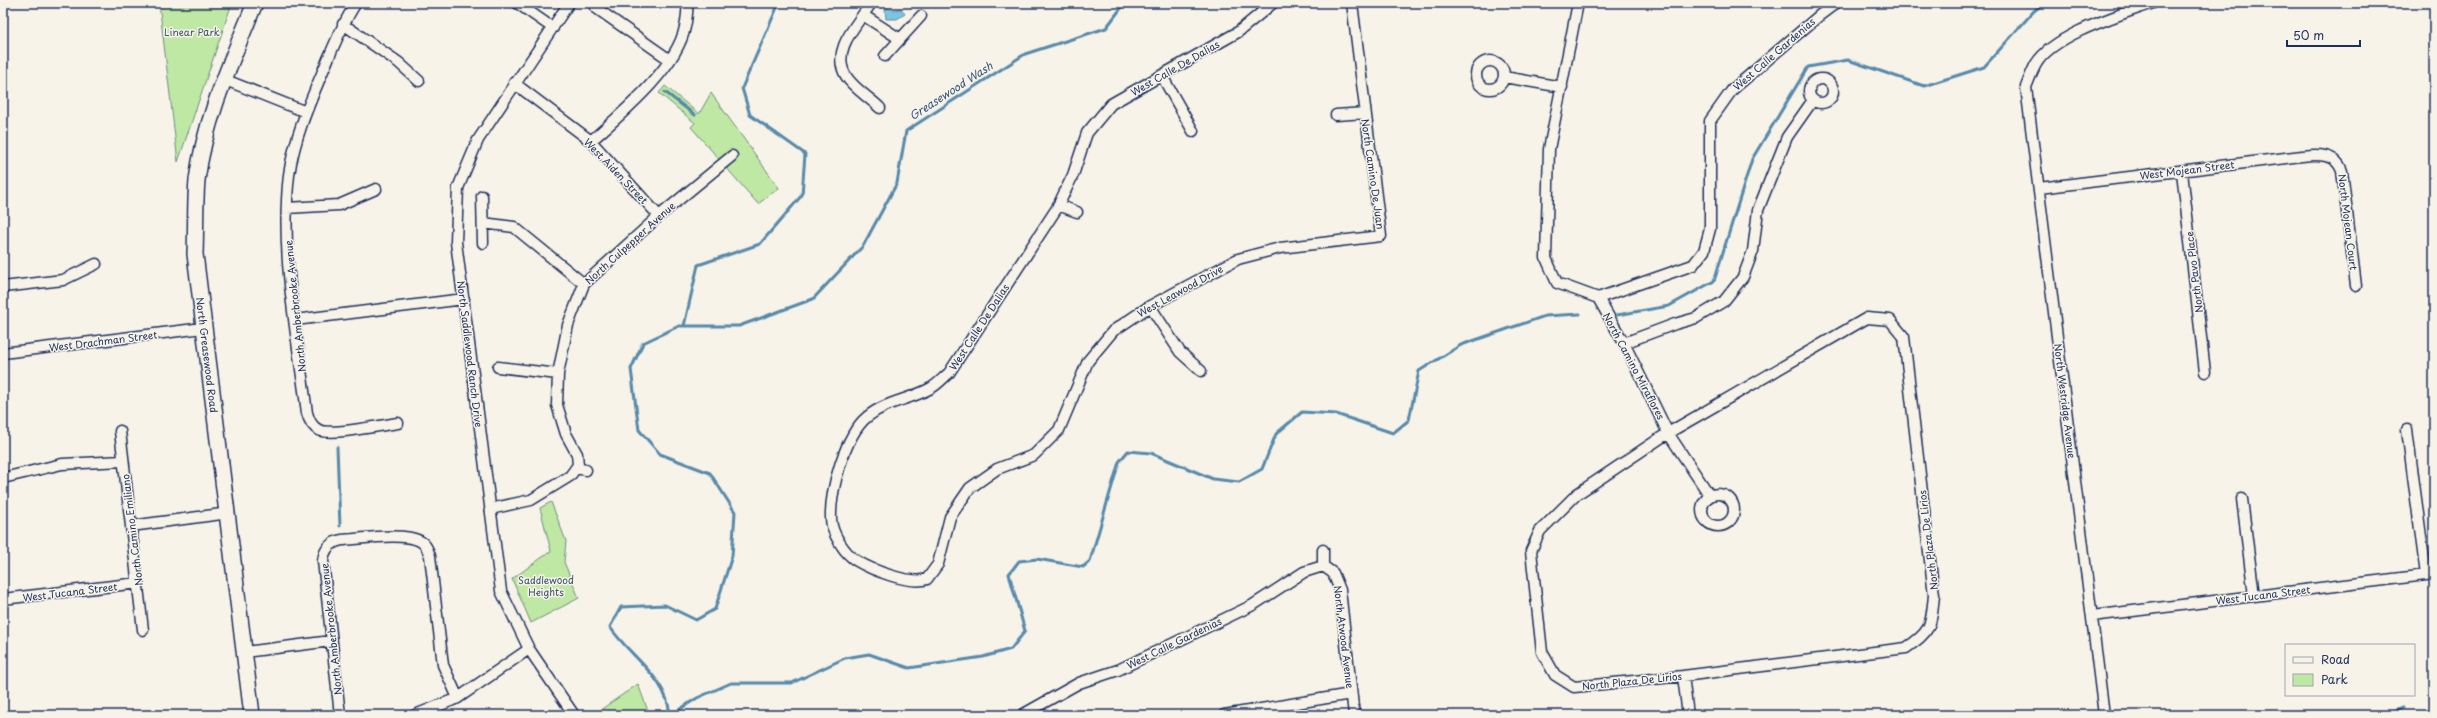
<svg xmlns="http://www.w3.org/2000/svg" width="2437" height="718" viewBox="0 0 2437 718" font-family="'Playpen Sans',sans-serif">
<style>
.green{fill:#bfe8a4;stroke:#6d8c81}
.water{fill:#7dc5de;stroke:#5689ab}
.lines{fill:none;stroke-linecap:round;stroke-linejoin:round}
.stream{stroke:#5689ab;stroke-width:3}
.street-casing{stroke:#1b2f5e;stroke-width:13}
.secondary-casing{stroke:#1b2f5e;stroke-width:18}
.street{stroke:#f7f3e8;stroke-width:10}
.secondary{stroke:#f7f3e8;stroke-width:15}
.labels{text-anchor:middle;stroke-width:3;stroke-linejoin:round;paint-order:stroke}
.park-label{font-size:10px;fill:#3c546c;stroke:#f7f3e8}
.street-label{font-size:10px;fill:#1b2f5e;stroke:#f7f3e8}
.water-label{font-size:11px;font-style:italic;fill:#34547e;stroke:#f7f3e8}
</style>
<rect width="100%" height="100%" fill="#f7f3e8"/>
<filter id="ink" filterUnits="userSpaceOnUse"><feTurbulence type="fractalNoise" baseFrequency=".025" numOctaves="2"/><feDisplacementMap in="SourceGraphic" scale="8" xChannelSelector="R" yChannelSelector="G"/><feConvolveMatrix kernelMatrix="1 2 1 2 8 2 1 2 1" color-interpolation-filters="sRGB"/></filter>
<g filter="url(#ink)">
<path class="green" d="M159 3H232L178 162Z
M665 86 699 114 711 93 779 188 758 204 691 127 695 123 659 93Z
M551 502 566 541 564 562 579 598 531 623 512 579 551 551 540 508Z
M638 684 648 711 647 715H593Z"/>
<path class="water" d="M887 8 894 10 901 9 905 14 897 19H886L885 9Z"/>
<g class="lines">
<path class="stream" d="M665 92 695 115
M1617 315 1669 306 1714 281 1752 159 1808 67 1848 60 1924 86 1984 67 2034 11 2044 3
M684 326 698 265 760 244 802 195 805 154 750 115 742 88 779 3
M337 447 340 526
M670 715C667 677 630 657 610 627L621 607 665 605 696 620 715 609 732 556 735 512 710 473 660 454 639 430 631 369 643 343 679 326H739L813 299 863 246 897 183 906 131 1025 54 1106 28 1125 3
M671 715 697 698 731 683H792L845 658 869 654 909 668 983 657 1011 649 1025 631 1009 574 1019 561 1037 559 1083 567 1090 561 1119 462 1128 451 1151 453 1213 479 1239 482 1262 469 1276 434 1302 412 1336 414 1393 433 1409 420 1419 371 1461 345 1545 316 1580 314
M2385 715 2403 708"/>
<g class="street-casing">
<path id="street" d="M356 3C342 24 333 48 323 71 309 104 294 139 289 175 280 253 297 335 307 413 309 420 312 427 319 430 330 436 383 425 398 423
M517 3 553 28
M569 3 478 140 458 188 456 242 501 591 529 649 574 715
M871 3C858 24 830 50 846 76 853 88 870 98 880 108
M1578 3 1549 149 1546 258 1557 283 1598 298 1624 343 1668 433 1710 496
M596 8 670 60
M863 15 900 39
M343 24 398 62 419 81
M885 56 921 16
M1476 75a14 14 0 1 1 28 0a14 14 0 1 1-28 0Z
M1162 76 1193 131
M1504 77 1562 87
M223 79 306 112
M1809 91a12 12 0 1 1 24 0a12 12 0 1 1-24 0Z
M514 83 591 141 659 216
M1336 115 1365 113
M591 141C621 114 677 68 685 27 687 19 687 11 688 3
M2182 172 2205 372
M2039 188 2302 156C2317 154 2336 153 2342 171L2356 286
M482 196 483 243
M1058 205 1077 212
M287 208 339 205 376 189
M483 223 514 227 584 284
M3 287 63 280 96 264
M1598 298 1693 265 1704 251 1710 229V121L1732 90 1820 15 1836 3
M1150 306 1180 352 1201 371
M1867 318 1890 320 1904 337 1934 595C1931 625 1932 631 1906 648L1683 676 1574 687 1555 675 1542 652 1531 551 1540 531 1577 494 1668 433Z
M295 320 464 299
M1624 343 1675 324 1696 318 1724 301 1743 277 1753 251 1758 210 1787 137 1813 100
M3 353 203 328
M498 367 558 374
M2407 430 2426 575
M120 431 143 630
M576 468 586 470
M3 478 62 464 123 461
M1702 510a16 16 0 1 1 32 0a16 16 0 1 1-32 0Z
M2242 499 2254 596
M490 509 531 500 570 476 578 465 577 454 566 434 557 405 558 374 568 325 584 284 659 216 732 156
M131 526 229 513
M1323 566 1333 573 1340 590 1354 715
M1323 566V550
M927 579 938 564 950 517 970 488 997 469 1034 455 1059 430 1088 361 1113 331 1150 306 1238 259 1280 248 1381 236 1352 3
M927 579C910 585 872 570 857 561 845 554 831 533 831 518 830 491 845 435 867 417 886 401 910 400 931 388 937 385 943 378 949 373L1057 208 1073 175 1087 133 1111 104 1238 32 1273 3
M3 599 138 583
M2092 616 2434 574
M245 652 331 641
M1683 676 1688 715
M340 715 323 561C324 550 330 542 342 540 361 539 404 532 420 541 426 544 428 550 430 556L443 665 458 698
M415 715 458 698 529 649
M1022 715 1079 683 1118 670 1253 605 1304 572 1323 566
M1224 715 1351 694
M2104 715 2026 87C2029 80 2032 71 2036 64 2054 34 2120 15 2153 3"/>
</g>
<g class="secondary-casing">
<path id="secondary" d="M252 715 195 254C196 230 195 204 197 180 205 118 232 60 255 3"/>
</g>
<use href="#street" class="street"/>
<use href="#secondary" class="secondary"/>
</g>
</g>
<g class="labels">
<g class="park-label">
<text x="192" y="36">Linear Park</text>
<text x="546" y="584">Saddlewood<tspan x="546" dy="12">Heights</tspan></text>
</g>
<g class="street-label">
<text transform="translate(1774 54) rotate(-41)" y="4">West Calle Gardenias</text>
<text transform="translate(1175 68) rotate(-30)" y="4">West Calle De Dalias</text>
<text transform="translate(2187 170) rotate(-7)" y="4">West Mojean Street</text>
<text transform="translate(616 171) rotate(46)" y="4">West Aiden Street</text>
<text transform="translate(1373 174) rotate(82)" y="4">North Camino De Juan</text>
<text transform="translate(2348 222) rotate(83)" y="4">North Mojean Court</text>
<text transform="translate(630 243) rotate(-42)" y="4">North Culpepper Avenue</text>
<text transform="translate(2194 272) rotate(-97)" y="4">North Pavo Place</text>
<text transform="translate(1180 291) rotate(-29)" y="4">West Leawood Drive</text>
<text transform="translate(295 306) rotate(-96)" y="4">North Amberbrooke Avenue</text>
<text transform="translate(979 327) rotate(-57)" y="4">West Calle De Dalias</text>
<text transform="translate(103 341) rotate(-7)" y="4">West Drachman Street</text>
<text transform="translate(470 354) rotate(83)" y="4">North Saddlewood Ranch Drive</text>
<text transform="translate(207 355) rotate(83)" y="4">North Greasewood Road</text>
<text transform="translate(1634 366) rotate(62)" y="4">North Camino Miraflores</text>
<text transform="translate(2065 401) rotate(83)" y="4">North Westridge Avenue</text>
<text transform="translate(132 530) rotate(-97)" y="4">North Camino Emiliano</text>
<text transform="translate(1928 540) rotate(-97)" y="4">North Plaza De Lirios</text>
<text transform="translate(70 592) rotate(-7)" y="4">West Tucana Street</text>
<text transform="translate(2263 595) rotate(-7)" y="4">West Tucana Street</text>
<text transform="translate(331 629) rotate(-96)" y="4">North Amberbrooke Avenue</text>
<text transform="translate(1344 637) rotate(83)" y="4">North Atwood Avenue</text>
<text transform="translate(1174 643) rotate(-26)" y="4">West Calle Gardenias</text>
<text transform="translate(1632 681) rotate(-6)" y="4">North Plaza De Lirios</text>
</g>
<g class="water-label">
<text transform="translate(951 91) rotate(-33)" y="4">Greasewood Wash</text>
</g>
</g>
<rect width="2437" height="718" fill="none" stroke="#f7f3e8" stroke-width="16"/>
<rect x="8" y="8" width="2421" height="702" fill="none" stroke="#1b2f5e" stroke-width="1.5" filter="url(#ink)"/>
<rect x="2285" y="644" width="130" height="52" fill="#f7f3e8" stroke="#9fa5b1"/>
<rect x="2293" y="657" width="20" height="6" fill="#f7f3e8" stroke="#9fa5b1"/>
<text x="2321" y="664" font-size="12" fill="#1b2f5e">Road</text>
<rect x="2293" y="674" width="20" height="12" fill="#bfe8a4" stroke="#9fa5b1"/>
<text x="2321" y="684" font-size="12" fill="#1b2f5e">Park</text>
<path d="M2287 40v6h73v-6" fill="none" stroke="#1b2f5e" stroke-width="2"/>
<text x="2293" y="40" font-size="12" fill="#1b2f5e" stroke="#f7f3e8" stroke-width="3" paint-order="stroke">50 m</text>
</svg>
